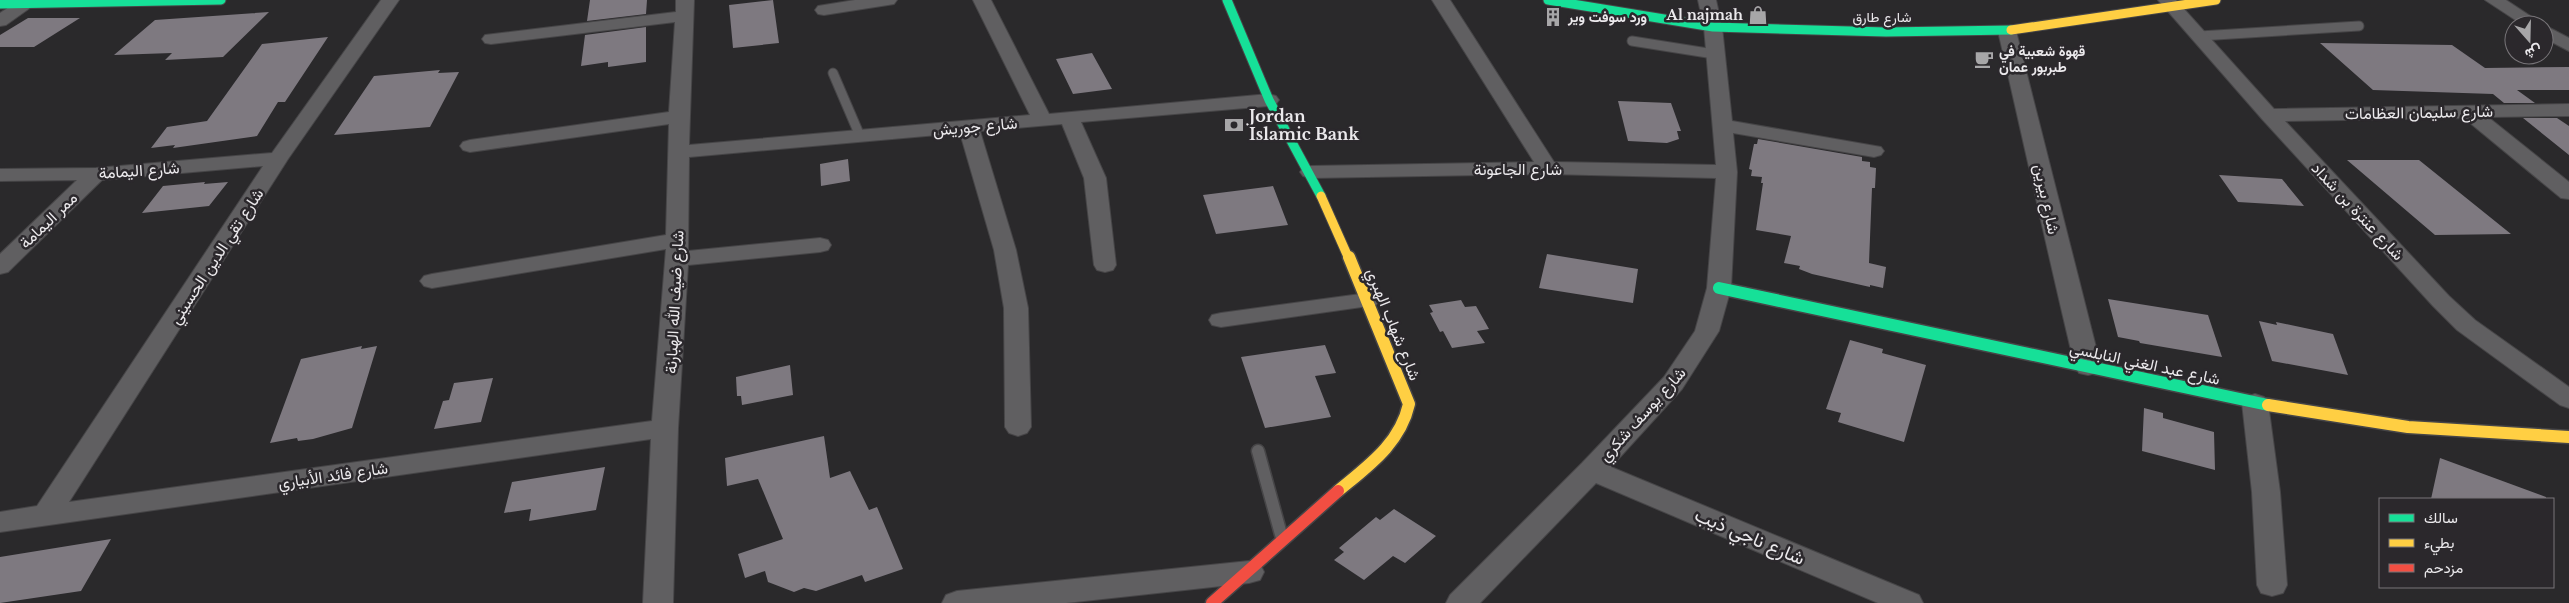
<svg xmlns="http://www.w3.org/2000/svg" width="2569" height="603" viewBox="0 0 2569 603" font-family="'Libre Baskerville',Vazirmatn,serif">
<style>
.building{fill:#7e7980}
.lines{fill:none;stroke-linecap:round;stroke-linejoin:round}
.lane-far1-casing{stroke:#464547;stroke-width:11}
.lane-casing{stroke:#464547;stroke-width:15}
.street-casing{stroke:#464547;stroke-width:2}
.fast-far1-casing{stroke:#464547;stroke-width:11}
.fast-casing{stroke:#464547;stroke-width:15}
.slow-far1-casing{stroke:#464547;stroke-width:11}
.slow-casing{stroke:#464547;stroke-width:15}
.jam-casing{stroke:#464547;stroke-width:15}
.lane-far1{stroke:#605f61;stroke-width:9}
.lane{stroke:#605f61;stroke-width:12}
.street{fill:#605f61;fill-rule:evenodd}
.fast-far1{stroke:#16e098;stroke-width:9}
.fast{stroke:#16e098;stroke-width:12}
.slow-far1{stroke:#ffcf43;stroke-width:9}
.slow{stroke:#ffcf43;stroke-width:12}
.jam{stroke:#f24e42;stroke-width:12}
.labels{text-anchor:middle;stroke-width:5;stroke-linejoin:round;paint-order:stroke}
.far-poi-label{font-size:14px;font-weight:bold;fill:#ebe9ec;stroke:#2b282c;text-anchor:start}
.far-street-label{font-size:14px;fill:#ebe9ec;stroke:#2b282c}
.street-label{font-size:16px;fill:#ebe9ec;stroke:#2b282c}
.poi-label{font-size:16px;font-weight:bold;fill:#ebe9ec;stroke:#2b282c;text-anchor:start}
.near-street-label{font-size:19px;fill:#ebe9ec;stroke:#2b282c}
</style>
<rect width="100%" height="100%" fill="#2a292b"/>
<path class="building" d="M590 0H647L646 14 587 21Z
M773 0 779 43 733 48 729 5Z
M269 12 223 57 165 60 172 53 114 55 155 20Z
M28 18H80L34 47H0V35Z
M646 27V62L608 67V62L581 66 585 35Z
M328 37 285 102H278L257 136 173 148 175 145 151 148 167 127 207 121 262 44Z
M2320 43 2452 45 2485 68 2569 67V90H2517L2535 103H2504L2493 94 2373 90Z
M1092 53 1112 89 1073 94 1056 59Z
M440 70 438 73 459 72 430 127 334 135 374 76Z
M1618 101 1671 103 1681 131H1677L1679 139 1667 143 1628 141Z
M2523 118H2557L2569 126V155Z
M1758 139 1862 157V161L1870 162V167L1876 168 1875 188H1872L1869 263 1886 267 1883 288 1870 285V287L1812 274 1799 269 1800 266 1784 263 1791 236 1756 230 1763 183H1761L1762 177 1751 176 1752 170 1749 169 1754 144H1757Z
M848 159 850 181 821 186 820 164Z
M2347 160H2419L2511 234 2435 235Z
M2219 175 2282 179 2304 206 2238 202Z
M205 182 204 184 228 182 209 206 142 213 163 186Z
M1273 186 1288 225 1216 234 1203 195Z
M1547 254 1638 269 1633 303 1539 288Z
M2108 299 2208 315 2222 357 2140 343 2139 341 2118 337Z
M1461 300 1465 307 1476 306 1489 329 1477 331 1485 343 1452 348 1443 331 1440 332 1430 313 1433 312 1429 305Z
M2259 321 2277 325 2276 322 2333 334 2348 375 2272 361Z
M1850 340 1883 349 1882 353 1926 365 1904 442 1838 422 1841 413 1826 409Z
M1325 345 1336 373 1315 376 1331 417 1265 428 1241 357Z
M362 346 361 349 377 346 352 428 313 439 298 441 297 438 270 443 301 359Z
M790 365 793 395 742 405 741 396H737L736 377Z
M493 378 481 422 434 429 443 401 449 400 454 383Z
M2144 408 2163 413V418L2214 432 2215 470 2142 451Z
M824 436 830 478 850 471 869 510 877 507 903 569 865 582 862 575 816 591 804 588 794 592 768 582 765 571 745 578 738 554 783 539 758 479 727 486 725 458Z
M2440 458 2546 497V499H2431Z
M605 467 596 510 529 521 531 509 504 513 512 482Z
M1394 509 1436 536 1405 563 1393 556 1364 580 1334 560 1344 552 1339 548 1376 517 1380 520Z
M111 539 81 591 0 603V557Z"/>
<g class="lines">
<g class="lane-far1-casing">
<path id="lane-far1" d="M2200 36 2359 26
M1632 41 1714 54
M833 73 860 136"/>
</g>
<g class="lane-casing">
<path id="lane" d="M1258 451 1282 538"/>
</g>
<g class="street-casing">
<path id="street" d="M20 0H41L6 25 0 26V13Z
M381 0H399L288 159 69 502 652 421 666 249 432 288 424 286 420 281 424 276 432 274 666 235 669 124 470 152 463 150 460 146 463 142 470 140 669 112 675 22 491 44 485 43 482 39 485 35 676 12V0H694L689 145 1030 115 973 0H991L1049 114 1269 94 1276 96 1279 100 1276 104 1269 106 1081 122 1106 178 1116 265 1113 270 1105 272 1097 270 1094 265 1084 178 1062 124 980 131 1016 250 1028 308 1031 427 1027 433 1018 436 1009 433 1005 427 1004 308 994 250 960 133 689 157 688 251 820 238 828 240 831 245 828 250 820 252 688 265 678 428 673 603H643L651 439 0 532V512L37 506 263 166 102 180 8 272 0 274V254L77 180 0 181V169L96 168 272 153Z
M855 0H897L894 4 888 5 824 15 818 14 815 10 818 6Z
M1432 0H1450L1554 162 1716 165 1704 27 1698 0H1716L1722 27 1732 121 1881 147 1884 151 1881 155 1874 157 1733 133 1737 172 1731 288 1719 331 1682 389 1611 467 1919 595 1923 603H1878L1596 483 1480 603H1446L1450 595 1582 463 1664 377 1695 331 1707 288 1716 178 1548 174 1310 178 1303 176 1300 172 1303 168 1310 166 1534 162Z
M2158 0H2176L2274 109 2569 104V116L2488 117 2569 182V199L2561 198 2464 118 2285 121 2449 296 2475 320 2569 387V408L2560 405 2457 330 2433 306 2262 119Z
M2485 0H2506L2544 25 2569 38V51L2544 38V25H2523Z
M2007 26 2013 27 2016 31 2101 367 2097 373 2088 375 2079 373 2075 367C2048 255 2024 143 1998 31L2001 27Z
M1368 293 1376 295 1380 300 1376 305 1221 327 1212 325 1209 320 1212 315 1221 313Z
M2255 394 2264 397 2268 403 2280 492 2287 585 2283 593 2272 596 2261 593 2257 585 2252 492 2242 403 2246 397Z
M1249 561 1260 564 1264 572 1260 580 1249 583 1066 603H942L946 595 957 591Z"/>
</g>
<g class="fast-far1-casing">
<path id="fast-far1" d="M1227 0 1269 100 1321 196
M1548 0 1713 27 1886 32 2011 30
M0 4 221 0"/>
</g>
<g class="fast-casing">
<path id="fast" d="M1719 288 2268 405"/>
</g>
<g class="slow-far1-casing">
<path id="slow-far1" d="M2011 30 2216 0
M1321 196 1349 259"/>
</g>
<g class="slow-casing">
<path id="slow" d="M2268 405 2408 427 2569 437
M1338 491C1368 466 1400 444 1409 404L1349 257"/>
</g>
<g class="jam-casing">
<path id="jam" d="M1212 603 1338 491"/>
</g>
<use href="#lane-far1" class="lane-far1"/>
<use href="#lane" class="lane"/>
<use href="#street" class="street"/>
<use href="#fast-far1" class="fast-far1"/>
<use href="#fast" class="fast"/>
<use href="#slow-far1" class="slow-far1"/>
<use href="#slow" class="slow"/>
<use href="#jam" class="jam"/>
</g>
<defs>
<g id="shop-bare" transform="scale(1.5)"><path d="M-5-2.5h2.3a2.7 3.5 0 0 1 5.4 0H5L5.5 6h-11ZM-1.5-2.5h3a1.5 2.3 0 0 0-3 0Z" fill="#a7a6a8" stroke="#2b282c" stroke-width="2.5" paint-order="stroke"/></g>
<g id="building-bare" transform="scale(1.5)"><path d="M-4-6H4V6H1V3H-1V6H-4ZM-2.5-4.3h1.7v1.8h-1.7ZM.8-4.3h1.7v1.8H.8ZM-2.5-1h1.7V.8h-1.7ZM.8-1h1.7V.8H.8Z" fill="#a7a6a8" stroke="#2b282c" stroke-width="2.5" paint-order="stroke"/></g>
<g id="cafe-bare" transform="scale(1.5)"><path d="M-5.5-4.5H6V0H3Q3 3.5 0 3.5H-2.5Q-5.5 3.5-5.5 0ZM3-3.2v2h1.7v-2ZM-6 4.5H4V6H-6Z" fill="#a7a6a8" stroke="#2b282c" stroke-width="2.5" paint-order="stroke"/></g>
<g id="bank-bare" transform="scale(1.5)"><path d="M-6-4H6V4H-6ZM0-2.3a2.3 2.3 0 1 0 0 4.6a2.3 2.3 0 1 0 0-4.6Z" fill="#a7a6a8" stroke="#2b282c" stroke-width="2.5" paint-order="stroke"/></g>
</defs>
<g fill-rule="evenodd">
<use href="#shop-bare" x="1758" y="15"/>
<use href="#building-bare" x="1553" y="17"/>
<use href="#cafe-bare" x="1984" y="59"/>
<use href="#bank-bare" x="1234" y="125"/>
</g>
<g class="labels">
<g class="far-poi-label">
<text x="1743" y="20" text-anchor="end">Al najmah</text>
<text x="1568" y="22">ورد سوفت وير</text>
<text x="1999" y="56">قهوة شعبية في<tspan x="1999" dy="16">طبربور عمان</tspan></text>
</g>
<g class="far-street-label">
<text x="1882" y="22">شارع طارق</text>
</g>
<g class="street-label">
<text transform="translate(2419 112) rotate(-1)" y="6">شارع سليمان العظامات</text>
<text transform="translate(975 126) rotate(-5)" y="6">شارع جوريش</text>
<text x="1518" y="175">شارع الجاعونة</text>
<text transform="translate(139 170) rotate(-4)" y="6">شارع اليمامة</text>
<text transform="translate(2047 199) rotate(78)" y="6">شارع بيرين</text>
<text transform="translate(2358 211) rotate(47)" y="6">شارع عنترة بن شداد</text>
<text transform="translate(48 220) rotate(-44)" y="6">ممر اليمامة</text>
<text transform="translate(216 256) rotate(-57)" y="6">شارع تقي الدين الحسيني</text>
<text transform="translate(674 302) rotate(-87)" y="6">شارع ضيف الله الهبارنة</text>
<text transform="translate(1394 324) rotate(68)" y="6">شارع شهاب الهبري</text>
<text transform="translate(2145 363) rotate(12)" y="6">شارع عبد الغني النابلسي</text>
<text transform="translate(1642 414) rotate(-48)" y="6">شارع يوسف شكري</text>
<text transform="translate(333 475) rotate(-8)" y="6">شارع فائد الأبياري</text>
</g>
<g class="poi-label">
<text x="1249" y="122">Jordan<tspan x="1249" dy="18">Islamic Bank</tspan></text>
</g>
<g class="near-street-label">
<text transform="translate(1750 536) rotate(23)" y="7">شارع ناجي ذيب</text>
</g>
</g>
<rect x="2379" y="498" width="175" height="90" fill="#2b282c" stroke="#787579"/>
<rect x="2389" y="514" width="25" height="8" fill="#16e098" stroke="#787579"/>
<text x="2424" y="523" font-size="15" fill="#ebe9ec">سالك</text>
<rect x="2389" y="539" width="25" height="8" fill="#ffcf43" stroke="#787579"/>
<text x="2424" y="548" font-size="15" fill="#ebe9ec">بطيء</text>
<rect x="2389" y="564" width="25" height="8" fill="#f24e42" stroke="#787579"/>
<text x="2424" y="573" font-size="15" fill="#ebe9ec">مزدحم</text>
<g transform="translate(2529 40) rotate(160)"><circle r="24" fill="#2b282c" stroke="#787579"/>
<path d="M0-4L9 19L0 12L-9 19Z" fill="#a7a6a8"/>
<text y="-8" font-size="14" font-weight="bold" text-anchor="middle" fill="#ebe9ec">ش</text>
</g>
</svg>
